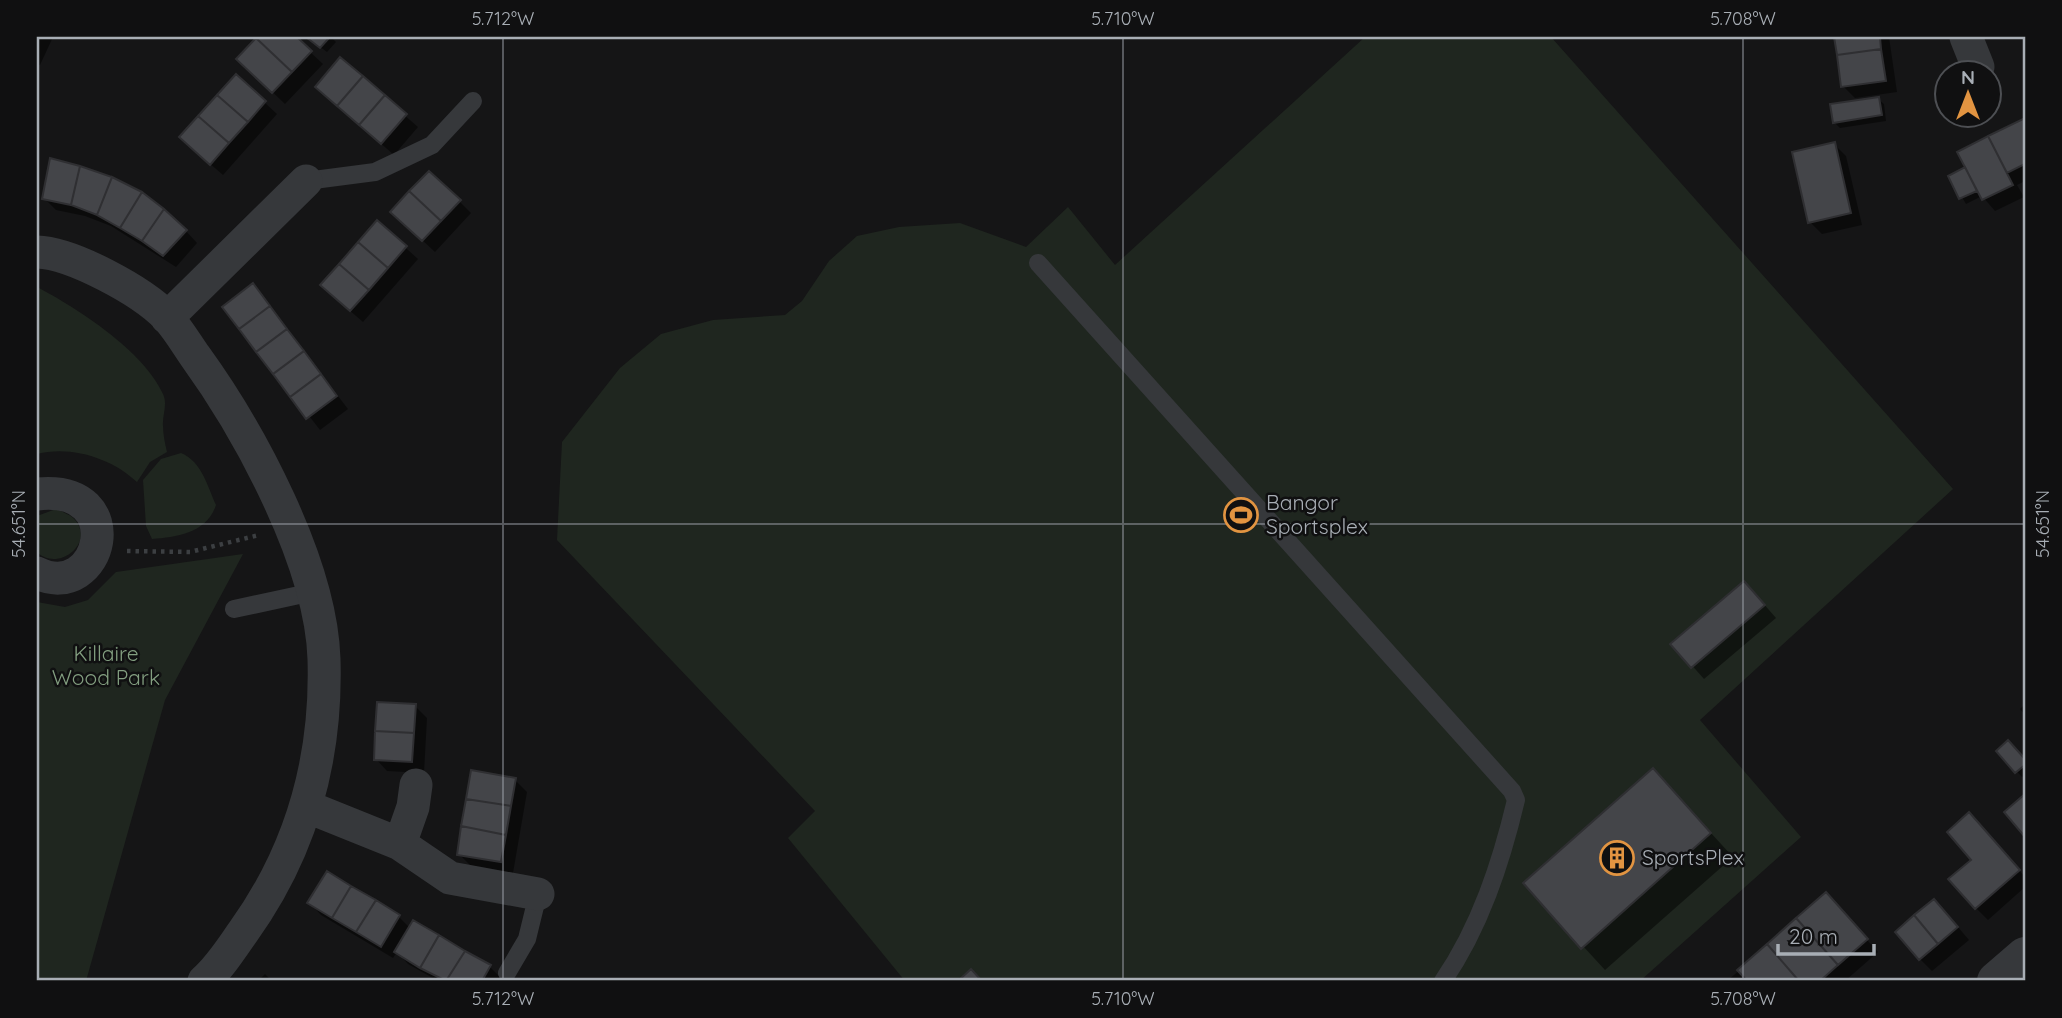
<svg xmlns="http://www.w3.org/2000/svg" width="2062" height="1018" viewBox="0 0 2062 1018" font-family="Quicksand,sans-serif">
<style>
.green{fill:#1f261f}
.shadow{fill:#0007}
.building{fill:#444549;stroke:#2f2f32;stroke-width:2}
.lines{fill:none;stroke-linecap:round;stroke-linejoin:round}
.path{stroke:#3c3f42;stroke-width:4.5;stroke-dasharray:3.5 5;stroke-linecap:butt}
.service{stroke:#36383b;stroke-width:18}
.minor{stroke:#36383b;stroke-width:33}
.tertiary{stroke:#36383b;stroke-width:38}
.ticks{fill:none;stroke:#a8aeb5;stroke-width:2;stroke-opacity:0.45}
.labels{text-anchor:middle;stroke-width:5;stroke-linejoin:round;paint-order:stroke}
.poi-label{font-size:21px;fill:#a8aeb5;stroke:#101011;text-anchor:start}
.park-label{font-size:21px;fill:#839f80;stroke:#101011}
.neatline{fill:none;stroke:#a8aeb5;stroke-width:2.5}
.ticks-label{font-size:18px;text-anchor:middle;fill:#a8aeb5}
</style>
<rect width="100%" height="100%" fill="#151516"/>
<path class="green" d="M1365 37H1551L1953 489 1700 720 1801 837 1640 981H905L788 838 815 811 557 540 562 442 620 368 661 334 713 320 785 315 802 301 829 261 857 236 899 227 960 223 1026 247 1068 207 1115 265Z
M37 287C77 308 144 351 163 394 168 405 162 415 163 426 163 434 165 444 167 452L150 462 137 482C112 458 70 445 37 454Z
M181 453C202 462 207 485 216 505 207 533 177 537 152 539L146 526 143 480 161 459Z
M56 509C62 512 72 515 76 521 94 545 57 572 37 552V516Z
M243 554 165 700 86 981H37V602L65 607 88 600 116 572Z"/>
<path class="shadow" d="M37 37H53L40 65 37 64Z
M259 37H294L323 64 285 104 238 59Z
M307 37H331L336 42 327 52Z
M1836 37H1889L1897 92 1855 98 1843 86Z
M340 59 418 127 394 155 329 98Z
M236 76 277 114 223 175 193 149Z
M1878 99 1884 104 1886 121 1840 128 1834 122Z
M2025 120V181L2017 185 2024 197 1995 211 1982 196 1966 204 1950 177 1970 175 1959 153Z
M1834 144 1846 156 1862 225 1822 234 1810 222Z
M44 198 186 231 197 243 176 267 111 226 85 216 56 210Z
M459 201 471 213 435 252 404 223Z
M377 222 418 259 363 322 334 297Z
M253 286 348 409 320 430 225 307Z
M1756 595 1776 618 1704 679 1673 644Z
M2025 704V715L2020 709Z
M415 706 427 718 424 773 387 771 376 759Z
M2008 742 2025 761V775L2022 777 1998 751Z
M1653 770 1733 857 1605 970 1525 883Z
M515 780 527 792 513 873 471 866 459 854Z
M1981 826 2025 877V887L1988 920 1976 908 1973 860Z
M1826 895 1878 952 1845 981H1727Z
M310 903 399 917 410 928 490 967 502 979 500 981H438L408 964 397 952 393 958 321 915Z
M1946 913 1969 940 1932 971 1920 959Z
M265 974 272 981H258Z"/>
<path class="building" d="M297 37 312 51 292 72 256 38Z
M306 37H330L320 48Z
M1834 37H1880L1881 49 1837 55Z
M256 38 292 72 272 93 236 59Z
M1881 49 1886 81 1841 87 1837 55Z
M340 57 363 76 337 106 315 87Z
M236 74 266 101 248 122 217 95Z
M363 76 385 95 359 125 337 106Z
M217 95 248 122 229 143 198 116Z
M385 95 407 114 381 144 359 125Z
M1879 97 1882 115 1833 123 1830 104Z
M198 116 229 143 210 165 179 137Z
M2025 118V164L2007 173 1988 136Z
M1988 136 2013 185 1982 200 1957 152Z
M1835 142 1851 213 1808 223 1792 152Z
M50 158 80 166 71 205 42 199Z
M80 166 112 177 97 215 71 205Z
M1965 167 1977 191 1959 199 1948 176Z
M429 171 461 200 441 221 409 191Z
M112 177 142 192 120 228 97 215Z
M409 191 441 221 422 241 390 212Z
M142 192 164 209 142 241 120 228Z
M164 209 187 230 163 256 142 241Z
M377 220 407 246 388 268 358 242Z
M358 242 388 268 369 290 339 264Z
M339 264 369 290 350 311 320 285Z
M253 283 270 306 239 329 222 307Z
M270 306 287 329 256 352 239 329Z
M287 329 304 351 273 374 256 352Z
M304 351 321 374 290 397 273 374Z
M321 374 337 396 306 419 290 397Z
M1744 581 1765 605 1691 668 1670 644Z
M377 702 416 704 414 733 375 731Z
M375 731 414 733 412 762 374 760Z
M2008 740 2025 759V765L2015 773 1996 751Z
M1653 768 1711 833 1581 949 1523 883Z
M471 770 516 778 511 806 466 799Z
M2025 794V837L2004 812Z
M466 799 511 806 506 835 461 826Z
M1969 812 2020 870 1975 909 1948 879 1971 860 1947 832Z
M461 826 506 835 501 862 457 855Z
M327 871 351 886 332 918 307 903Z
M351 886 376 900 356 932 332 918Z
M1826 892 1868 939 1838 965 1796 918Z
M1934 899 1958 927 1938 944 1914 915Z
M376 900 400 915 381 947 356 932Z
M1914 915 1938 944 1919 960 1895 932Z
M1796 918 1838 965 1820 981H1799L1767 944Z
M413 920 439 935 420 968 394 952Z
M439 935 465 951 446 981 420 968Z
M1767 944 1799 981H1747L1737 970Z
M465 951 491 965 482 981H446Z
M971 969 982 981H958Z"/>
<g class="lines">
<path class="path" d="M127 551 190 552 259 535"/>
<path class="service" d="M306 181 375 172 432 145 473 101
M1038 263 1512 791 1516 800C1501 863 1480 927 1443 981
M234 609 313 592
M507 973 527 939 538 894"/>
<path class="minor" d="M1966 37 1978 67
M37 252C72 253 142 291 167 317 177 328 186 343 195 356 250 432 321 563 324 659 327 759 302 850 243 932 231 949 220 967 204 981
M167 318 306 181
M37 494C132 484 101 604 37 573
M308 807 400 844 450 878 538 894
M400 844 413 807 416 785"/>
<path class="tertiary" d="M1996 981 2025 956"/>
</g>
<path class="ticks" d="M503 37V981M1123 37V981M1743 37V981M37 524H2025"/>
<defs>
<g id="stadium-ring" transform="scale(1.75)"><circle r="9.5" fill="#101011" stroke="#e29441" stroke-width="1.5"/><path d="M0-5a6.5 5 0 1 0 0 10a6.5 5 0 1 0 0-10ZM-3.5-1.8h7v3.6h-7Z" fill="#e29441"/></g>
<g id="building-ring" transform="scale(1.75)"><circle r="9.5" fill="#101011" stroke="#e29441" stroke-width="1.5"/><path d="M-4-6H4V6H1V3H-1V6H-4ZM-2.5-4.3h1.7v1.8h-1.7ZM.8-4.3h1.7v1.8H.8ZM-2.5-1h1.7V.8h-1.7ZM.8-1h1.7V.8H.8Z" fill="#e29441"/></g>
</defs>
<g fill-rule="evenodd">
<use href="#stadium-ring" x="1241" y="515"/>
<use href="#building-ring" x="1617" y="858"/>
</g>
<g class="labels">
<g class="poi-label">
<text x="1266" y="510">Bangor<tspan x="1266" dy="24">Sportsplex</tspan></text>
<text x="1642" y="865">SportsPlex</text>
</g>
<g class="park-label">
<text x="106" y="661">Killaire<tspan x="106" dy="24">Wood Park</tspan></text>
</g>
</g>
<rect width="2062" height="1018" fill="none" stroke="#101011" stroke-width="77"/>
<g transform="translate(1968 94)"><circle r="33" fill="#101011" stroke="#4d4f53" stroke-width="2"/>
<path d="M0-5L12 26L0 18L-12 26Z" fill="#e29441"/>
<text y="-10" font-size="19" font-weight="bold" text-anchor="middle" fill="#a8aeb5">N</text>
</g>
<path d="M1778 944v10h96v-10" fill="none" stroke="#a8aeb5" stroke-width="3.5"/>
<text x="1789" y="944" font-size="21" fill="#a8aeb5" stroke="#101011" stroke-width="5" paint-order="stroke">20 m</text>
<rect x="38" y="38" width="1986" height="941" class="neatline"/>
<g class="ticks-label">
<text x="503" y="25">5.712°W</text>
<text x="1123" y="25">5.710°W</text>
<text x="1743" y="25">5.708°W</text>
<text transform="translate(19 524) rotate(-90)" y="6">54.651°N</text>
<text transform="translate(2043 524) rotate(-90)" y="6">54.651°N</text>
<text x="503" y="1005">5.712°W</text>
<text x="1123" y="1005">5.710°W</text>
<text x="1743" y="1005">5.708°W</text>
</g>
</svg>
